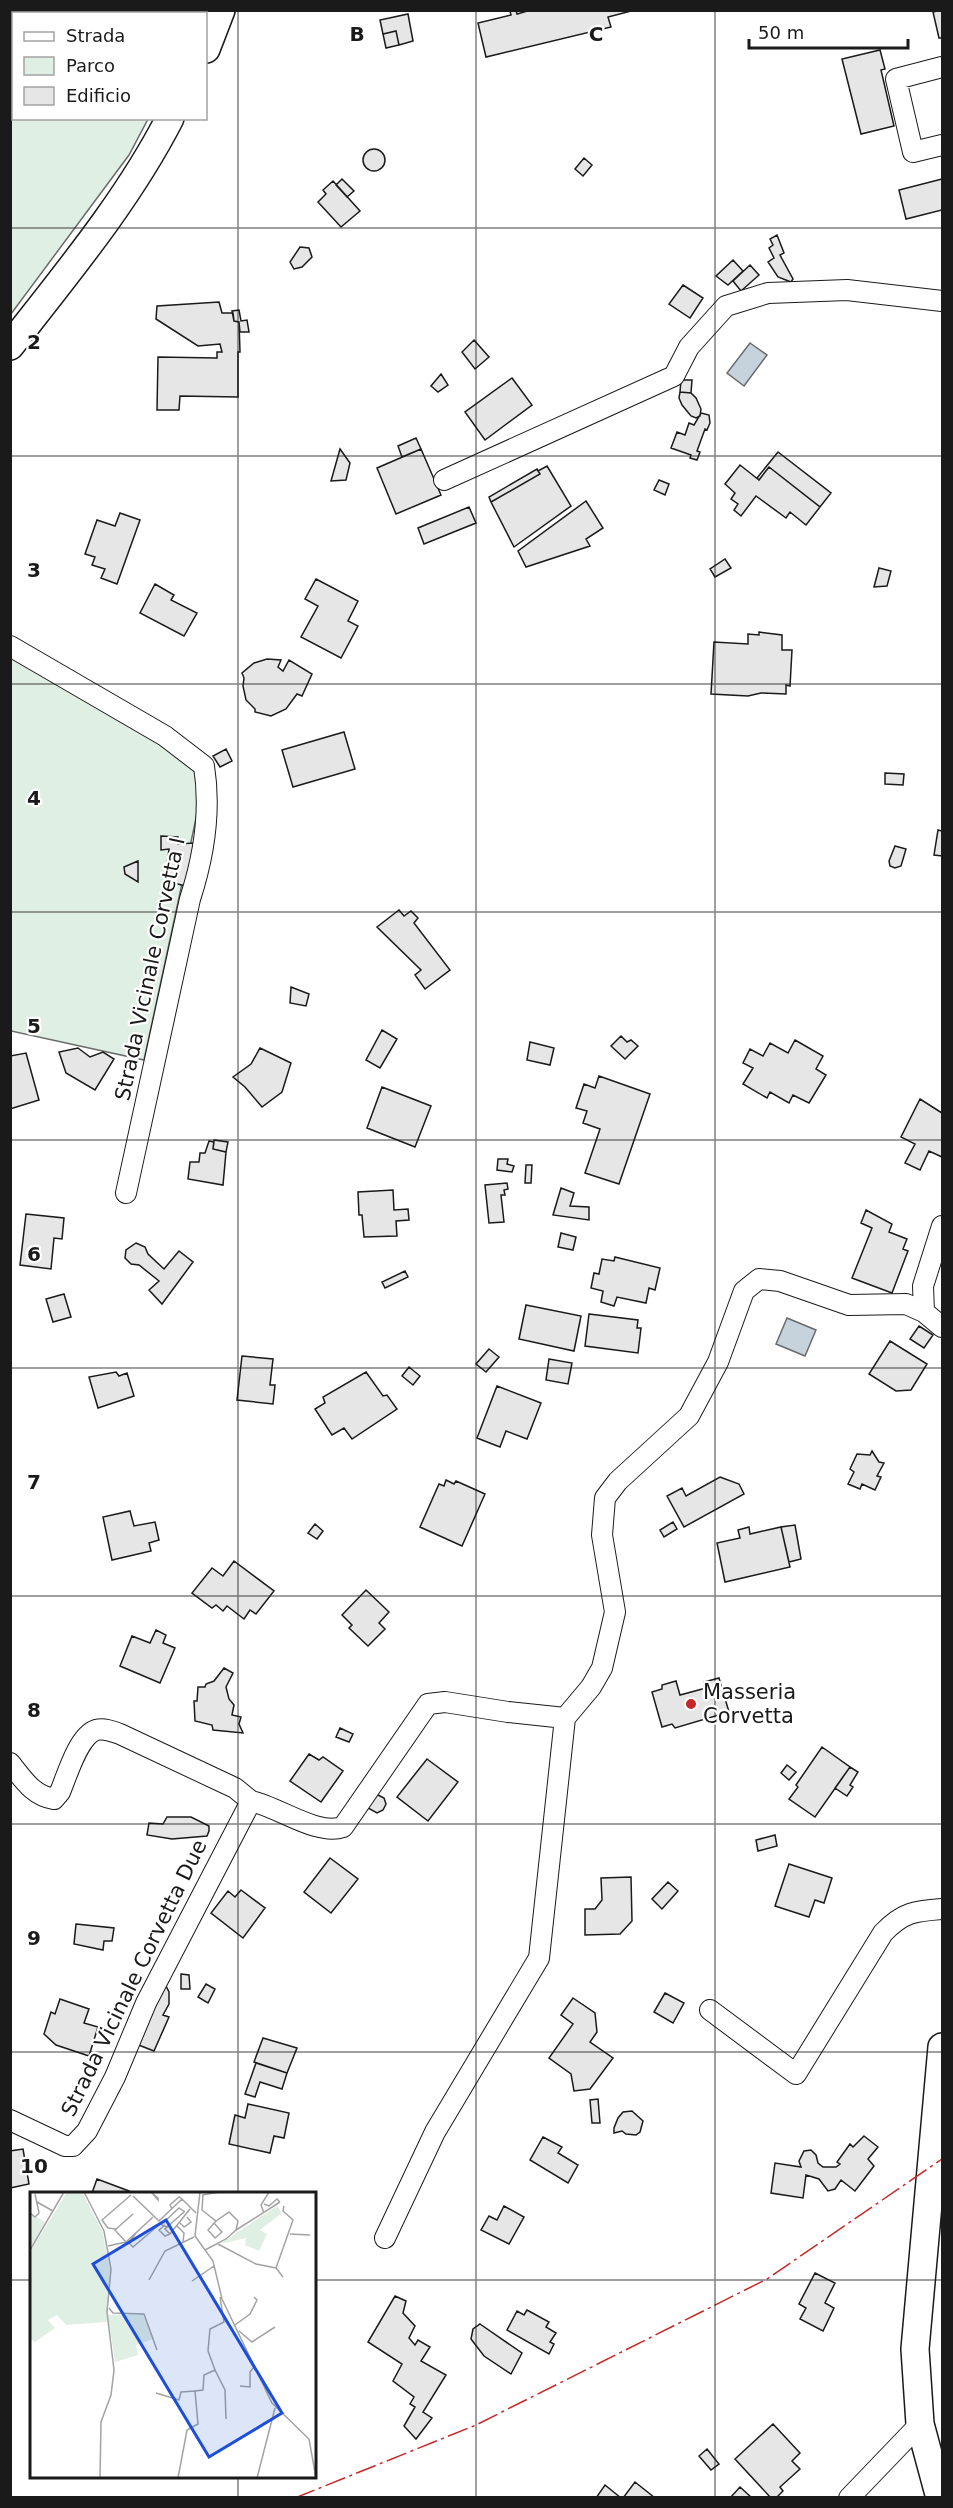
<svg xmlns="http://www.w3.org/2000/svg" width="953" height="2508" viewBox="0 0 953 2508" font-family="'DejaVu Sans',sans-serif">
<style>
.green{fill:#e0efe3;stroke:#6a6a6a;stroke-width:1.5}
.water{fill:#c6d2dc;stroke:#6a6a6a;stroke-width:1.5}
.building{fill:#e6e6e6;stroke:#1a1a1a;stroke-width:1.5}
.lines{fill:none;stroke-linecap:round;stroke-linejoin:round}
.minor-casing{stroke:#1a1a1a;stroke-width:22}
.secondary-casing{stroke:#1a1a1a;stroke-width:30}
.minor{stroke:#fff;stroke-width:20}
.secondary{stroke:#fff;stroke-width:27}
.power{stroke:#c62828;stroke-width:1.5;stroke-dasharray:21 4.5 3 4.5;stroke-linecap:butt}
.grid{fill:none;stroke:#1a1a1a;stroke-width:1.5;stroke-opacity:0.55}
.poi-dot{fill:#c62828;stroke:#fff;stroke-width:2}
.labels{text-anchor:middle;stroke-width:4.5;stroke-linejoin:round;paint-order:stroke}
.street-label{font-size:21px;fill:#1a1a1a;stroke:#fff}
.poi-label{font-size:21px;fill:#1a1a1a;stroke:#fff;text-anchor:start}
.inset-road{fill:none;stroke:#a3a3a3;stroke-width:1.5}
.view{fill:#1d4ed8;fill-opacity:0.15;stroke:#1d4ed8;stroke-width:3}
.inset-edge{fill:none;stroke:#1a1a1a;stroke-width:3}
.grid-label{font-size:20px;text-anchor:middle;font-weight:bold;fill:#1a1a1a;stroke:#fff;stroke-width:4.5;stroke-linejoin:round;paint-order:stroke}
</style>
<rect width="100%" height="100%" fill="#fff"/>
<path class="green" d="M11 10 203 11 202 14H14V118L148 119 129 155 11 314Z
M11 653 199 762 200 800 144 1060 11 1031Z"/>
<path class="water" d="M750 343 767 355 744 386 727 373Z
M787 1318 816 1330 805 1356 776 1344Z"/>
<path class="building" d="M516 10 517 14 531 10H635L608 17 611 27 486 57 478 23 511 15 510 11Z
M942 10V38H939L933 12Z
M408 14 413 41 399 45 396 31 383 34 380 20Z
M396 31 399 45 386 48 383 34Z
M880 50 885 69 881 70 894 126 861 134 842 59Z
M363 160a11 11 0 1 1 22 0a11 11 0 1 1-22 0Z
M584 158 592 165 583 176 575 169Z
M342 179 354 191 347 197 336 185Z
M942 179V210L906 219 899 190Z
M333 181 360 211 341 227 318 202 326 194 323 190Z
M777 235 784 253 780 255 793 279 791 282 778 277 768 262 774 258 769 248 773 245 770 239Z
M300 247 309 248 312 257 302 267 294 269 290 262Z
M733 260 743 271 728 285 716 276Z
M750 265 759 275 741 291 733 281Z
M683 285 703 298 690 318 669 304Z
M219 302 222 313H233L234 321 239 322 240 352H238V397L180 396 179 410H157L158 357 217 358V352H222L220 344 198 346 156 319 157 306Z
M239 310 241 321 247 320 249 332H240L239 322 234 321 232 311Z
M474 340 489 357 475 369 462 352Z
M441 374 448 385 438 392 431 386Z
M512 378 532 405 485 440 465 412Z
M681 380H692L691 393 680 392Z
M680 392 691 393 696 398 701 409 700 416 696 418 691 416 682 405 679 398Z
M701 413 709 415 710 423 707 430 705 429 697 451 700 452 697 460 690 458 691 455 671 448 677 432 685 435 689 423 694 425Z
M416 438 421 449 402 457 398 446Z
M340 449 350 463 346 480 331 481Z
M421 449 441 495 396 514 377 468Z
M778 452 831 493 820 507 769 467 759 480 757 478Z
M740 465 759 480 769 467 820 507 806 525 790 512 786 518 756 496 741 516 734 510 738 504 731 499 735 493 725 484Z
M547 466 571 506 514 547 491 502 540 474 538 471Z
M537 469 540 474 491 502 489 497Z
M659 480 669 484 665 495 654 490Z
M586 501 603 528 586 539 590 546 526 567 518 551Z
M469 507 476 523 424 544 418 528Z
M120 513 140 520 117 584 101 578 105 569 92 565 95 557 85 554 97 520 115 526Z
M725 559 731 568 715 577 710 569Z
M879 568 891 571 887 586 874 587Z
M316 579 358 601 348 621 358 626 341 658 301 637 318 606 305 599Z
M155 584 174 595 171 600 197 613 184 636 140 613Z
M759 632 782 635V650H792L790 686 786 685V694L761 693 748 696 711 694 714 642 748 644V634L759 635Z
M267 659 281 660 278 667 283 671 289 660 312 674 302 696 297 694 286 709 271 716 255 712V709L246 700 243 686 244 678 242 673 254 663Z
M344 732 355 769 293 787 282 750Z
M226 749 232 761 220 767 213 756Z
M885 773 904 774 903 785 885 784Z
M938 830 942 831V856L934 855Z
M161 836 178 837V844L194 843 186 886 165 881 169 849 161 850Z
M895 846 906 849 901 866 895 868 890 866 889 861Z
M138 861V882L125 874 124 867Z
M399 910 404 916 411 911 418 918 414 923 450 970 425 989 415 975 421 970 377 927Z
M291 987 309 994 306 1006 290 1003Z
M382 1030 397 1039 380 1068 366 1060Z
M621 1036 627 1042 631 1040 638 1046 625 1059 611 1046Z
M795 1040 823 1056 816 1069 826 1075 809 1103 793 1095 789 1103 770 1092 767 1098 743 1084 753 1068 743 1063 750 1049 763 1056 770 1043 788 1053Z
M530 1042 554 1048 550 1065 527 1060Z
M78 1048 90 1057 103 1052 114 1059 95 1090 66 1073 59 1052Z
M260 1048 291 1063 282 1092 262 1107 245 1087 233 1077 251 1064Z
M26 1053 39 1100 10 1109V1056Z
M599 1076 650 1094 619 1184 585 1173 600 1129 583 1123 587 1111 576 1108 584 1084 595 1088Z
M382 1087 431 1106 415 1147 367 1128Z
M920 1099 942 1113V1157L929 1151 920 1170 905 1163 915 1144 901 1137Z
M214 1140 228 1142 226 1152 213 1149Z
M209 1141 214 1142 213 1149 226 1152 223 1185 188 1179 190 1162H199L200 1153H205Z
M498 1159H508L507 1164 514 1166 512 1172 497 1170Z
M526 1165H532L531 1183H525Z
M507 1183 508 1189 504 1190 505 1195H501L504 1222 489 1223 485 1185Z
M561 1188 574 1193 570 1206 589 1207V1220L553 1215Z
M393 1190 394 1210 408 1209 409 1220 396 1221 397 1236 364 1237 362 1215H359L358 1192Z
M866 1210 892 1224 889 1232 907 1239 903 1249 908 1251 892 1293 852 1278 872 1228 861 1223Z
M26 1214 64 1218 62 1239 54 1238 51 1269 20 1265Z
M561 1233 576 1237 573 1250 558 1247Z
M136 1243 145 1247 148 1254 164 1269 179 1251 193 1262 162 1304 149 1290 159 1281 139 1265 131 1264 125 1258 126 1250Z
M615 1257 660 1268 655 1290 649 1288 646 1303 617 1297 614 1306 601 1302 603 1291 591 1288 594 1273 599 1274 602 1259 614 1261Z
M405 1271 408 1277 385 1288 382 1282Z
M64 1294 71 1317 53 1322 46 1299Z
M526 1305 581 1316 574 1351 519 1339Z
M589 1314 638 1320 637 1328H641L638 1353 585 1346Z
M919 1326 933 1335 924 1348 910 1339Z
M890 1341 927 1364 911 1390 896 1391 869 1374Z
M489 1349 499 1357 486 1372 476 1364Z
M242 1356 273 1359 270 1385H275L273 1404 237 1400Z
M549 1359 572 1363 568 1384 546 1380Z
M409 1367 420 1376 413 1385 402 1376Z
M116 1372 119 1376 127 1373 134 1396 98 1408 89 1377Z
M366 1372 383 1396 387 1395 397 1409 352 1439 344 1428 332 1435 315 1409 325 1403 323 1397Z
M497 1386 541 1403 527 1439 506 1431 500 1447 477 1438Z
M872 1451 879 1462 884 1463 877 1476 881 1477 875 1490 862 1484 860 1489 848 1484 854 1472 850 1469 857 1454 870 1455Z
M720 1477 739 1484 744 1494 684 1527 667 1496 682 1488 686 1496Z
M446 1480 454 1484 456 1481 485 1494 462 1546 420 1527 439 1484 444 1486Z
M130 1511 134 1526 155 1522 159 1540 149 1543 151 1551 112 1560 103 1517Z
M673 1522 677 1529 664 1537 660 1530Z
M315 1524 323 1531 317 1539 308 1533Z
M795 1525 801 1559 789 1562 781 1527Z
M749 1527 750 1534 781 1527 790 1567 725 1582 717 1543 740 1538 738 1530Z
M234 1561 274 1591 256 1614 250 1610 244 1619 227 1606 223 1611 216 1605 212 1608 192 1593 212 1568 223 1576Z
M366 1590 389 1612 379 1623 385 1629 368 1646 349 1628 352 1625 342 1615Z
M156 1630 166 1635 163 1643 175 1648 160 1683 120 1666 132 1636 150 1643Z
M224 1668 233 1673 226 1687 229 1699 234 1705 232 1715 241 1717 239 1724 243 1733 213 1730 212 1725 195 1721 194 1701H197L198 1687H205L206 1684 214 1681Z
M719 1678 729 1712 675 1728 672 1724 662 1727 652 1692 662 1689V1685L676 1681 680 1695 706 1688 704 1682Z
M340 1728 353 1734 349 1742 336 1737Z
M822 1747 850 1767 815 1817 789 1799 798 1787 796 1785Z
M309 1754 319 1760 323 1757 343 1771 321 1802 290 1781Z
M427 1759 458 1782 428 1821 397 1797Z
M787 1765 796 1772 789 1780 781 1773Z
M850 1767 858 1772 850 1785 853 1787 847 1796 835 1788Z
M376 1794 384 1798 386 1804 383 1810 377 1813 368 1808Z
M167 1817H191L209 1826V1831L207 1836 172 1839 147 1835 149 1823 163 1824Z
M775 1835 777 1846 758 1851 756 1840Z
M330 1858 358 1879 331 1913 304 1892Z
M789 1864 832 1878 824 1903 815 1900 809 1917 775 1906Z
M631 1877 632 1921 620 1934 585 1935V1909H595L602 1900 601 1878Z
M668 1882 678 1891 662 1909 652 1899Z
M241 1890 265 1908 243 1938 211 1913 228 1891 235 1897Z
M76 1924 114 1928 112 1941H104L103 1950 74 1944Z
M181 1974 189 1975 190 1989H181Z
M162 1984 166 1986 169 1992V2004L163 2015 169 2017 154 2051 136 2044Z
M206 1984 215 1989 208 2003 198 1997Z
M665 1993 684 2003 673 2023 654 2012Z
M573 1998 595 2013 597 2032 590 2042 613 2058 590 2089 574 2091 571 2074 549 2058 573 2024 561 2015Z
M60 1999 89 2009 84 2023 98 2027 89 2056 56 2045 44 2034 51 2012 55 2014Z
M263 2038 297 2048 287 2073 254 2062Z
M256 2063 287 2073 282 2089 260 2082 255 2097 245 2094Z
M598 2099 600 2123H592L590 2100Z
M248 2104 289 2113 284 2138 274 2136 270 2153 229 2144 235 2115 245 2118Z
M632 2111 643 2121 640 2132 636 2135 626 2134 622 2131 614 2133V2128L618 2118 623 2112Z
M864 2136 878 2147 868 2159 874 2166 855 2191 841 2180 835 2189 828 2191 819 2179 806 2175 803 2198 771 2193 775 2163 801 2167 799 2161 804 2151 811 2150 816 2155 818 2163 823 2167H836L840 2164 837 2162 850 2144 853 2147Z
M543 2137 562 2147 558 2153 578 2165 568 2183 530 2160Z
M23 2149 29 2184 10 2188V2151Z
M97 2179 129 2191 128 2193H92Z
M504 2206 524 2217 509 2244 481 2230 489 2216 497 2220Z
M815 2273 835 2283 825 2303 834 2308 823 2331 800 2319 806 2308 799 2304Z
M395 2296 406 2301 403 2313 415 2326 409 2338 415 2345 418 2340 430 2347 421 2361 446 2375 423 2412 432 2418 416 2439 404 2426 415 2407 410 2404 414 2397 393 2381 402 2364 368 2342Z
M527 2310 549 2322 546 2327 556 2333 550 2342 554 2344 549 2354 507 2330 517 2311 524 2315Z
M480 2324 522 2353 511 2374 484 2356 471 2339 473 2329Z
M773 2424 800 2453 792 2461 800 2469 780 2487 783 2491 776 2498H771L735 2459Z
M707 2449 719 2464 711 2470 699 2456Z
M635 2482 655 2498H623Z
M605 2485 621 2498H596Z
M740 2487 752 2498H730Z"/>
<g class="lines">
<g class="minor-casing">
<path id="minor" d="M942 67 896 79 913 152 942 145
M444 480 674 376 689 347 726 306 768 293 847 290 942 301
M10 646 165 736 204 766C211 810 204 856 190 899L126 1193
M924 1312 942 1327
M10 1763C23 1779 33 1796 54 1799L60 1792C67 1776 78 1736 96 1730 104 1728 112 1731 120 1734L235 1788 251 1801
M710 2010 796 2074 883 1933C903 1912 915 1911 942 1909
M10 2120 65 2146H73L87 2131 115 2077 146 2003 251 1801C279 1807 317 1836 343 1827L428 1704 445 1702 508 1712 565 1718 591 1687 602 1668 615 1612 602 1535 605 1498 618 1481 689 1416 718 1362 744 1291 759 1279 780 1281 849 1305 906 1304 924 1312 923 1286 942 1226
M385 2238 435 2132 539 1958 565 1718
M849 2498 920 2424"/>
</g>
<g class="secondary-casing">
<path id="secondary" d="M206 49 221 10
M10 346C67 273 128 200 170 118
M940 2498 920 2424 915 2349 942 2047"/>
</g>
<use href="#minor" class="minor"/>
<use href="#secondary" class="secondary"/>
<path class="power" d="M295 2498 476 2425 767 2279 942 2159"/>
</g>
<path class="grid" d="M238 10V2193M476 10V2498M715 10V2498M10 228H942M10 456H942M10 684H942M10 912H942M10 1140H942M10 1368H942M10 1596H942M10 1824H942M10 2052H942M10 2280H32M315 2280H942M238 2476V2498"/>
<circle class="poi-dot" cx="691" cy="1704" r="6"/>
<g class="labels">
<g class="street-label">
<text transform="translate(150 969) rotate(-78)" y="7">Strada Vicinale Corvetta I</text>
<text transform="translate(134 1978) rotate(-64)" y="7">Strada Vicinale Corvetta Due</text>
</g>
<g class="poi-label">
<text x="703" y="1699">Masseria<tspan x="703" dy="24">Corvetta</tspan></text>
</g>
</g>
<g transform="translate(30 2192)">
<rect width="286" height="286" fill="#fff"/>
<path d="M37 0H52L73 41 80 78 77 130 36 133 27 123 18 128 25 136 5 150 0 146V60ZM247 14 252 21 230 38 237 42 229 59 215 53 216 46 190 52ZM0 21 15 30 2 53 0 52ZM113 122 123 147 106 153 108 163 85 170 78 123Z" fill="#e0efe3"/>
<path class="inset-road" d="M54 0 74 39 81 77 77 120 84 178 81 203 71 230 70 286M121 0 128 6V8L122 1M170 0 165 44 183 69 192 107 242 211 279 247 286 286M172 3 190 0M173 3 172 18 186 29 199 20 208 29 206 38 196 47 175 58M103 4 129 29 152 7 166 21M7 10 23 19M234 12 239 14 247 7 250 10M142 17 140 13 149 5 152 7M154 20 135 37 140 42 160 17M0 21 5 25 9 21 5 2M234 21 231 13 239 0M133 31 149 16 155 20M150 31 154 35 161 30 157 25M184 31 192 40 185 46 178 38 186 29M135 33 129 38 135 44 140 42M147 34 154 41 153 50M86 37 78 36 72 28 101 3M206 38 250 10M106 41 99 51 103 55 130 32 137 35M260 42 280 43M96 50 85 38 103 22M188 52 226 72 246 76 253 85M78 54 96 50 123 25M0 58 34 0M246 76 263 28 253 19 254 14M119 88 135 59 164 45M162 89 184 74M79 116 83 121 114 122 127 158M205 133 220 122 227 108 224 105M209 139 222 150 245 135M185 178 195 198 196 227M210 194 220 195V180L224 175M126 201 149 208 151 200 165 199M148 286 157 238 168 232 165 199 173 198 174 183 185 178 178 159 180 137 194 130 190 105M227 286 245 216"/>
<path class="view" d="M136 28 252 221 179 265 63 72Z"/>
<rect width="286" height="286" class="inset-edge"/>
</g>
<g class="grid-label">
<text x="357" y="41">B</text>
<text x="596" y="41">C</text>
<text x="34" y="349">2</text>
<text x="34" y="577">3</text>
<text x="34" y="805">4</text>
<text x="34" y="1033">5</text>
<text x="34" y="1261">6</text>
<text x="34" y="1489">7</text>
<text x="34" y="1717">8</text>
<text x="34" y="1945">9</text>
<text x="34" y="2173">10</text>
</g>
<rect width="953" height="2508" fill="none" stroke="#1a1a1a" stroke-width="24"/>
<rect x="12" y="12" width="195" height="108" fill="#ffffff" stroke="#a3a3a3" stroke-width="1.5"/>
<rect x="24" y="32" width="30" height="9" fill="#ffffff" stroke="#a3a3a3" stroke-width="1.5"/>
<text x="66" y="42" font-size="18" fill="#1a1a1a">Strada</text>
<rect x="24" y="57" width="30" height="18" fill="#e0efe3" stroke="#a3a3a3" stroke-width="1.5"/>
<text x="66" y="72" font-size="18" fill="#1a1a1a">Parco</text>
<rect x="24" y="87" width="30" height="18" fill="#e6e6e6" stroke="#a3a3a3" stroke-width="1.5"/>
<text x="66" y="102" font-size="18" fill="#1a1a1a">Edificio</text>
<path d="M749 39v9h159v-9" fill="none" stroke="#1a1a1a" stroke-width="3"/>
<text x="758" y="39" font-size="18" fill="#1a1a1a" stroke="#ffffff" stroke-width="4.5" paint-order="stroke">50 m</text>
</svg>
